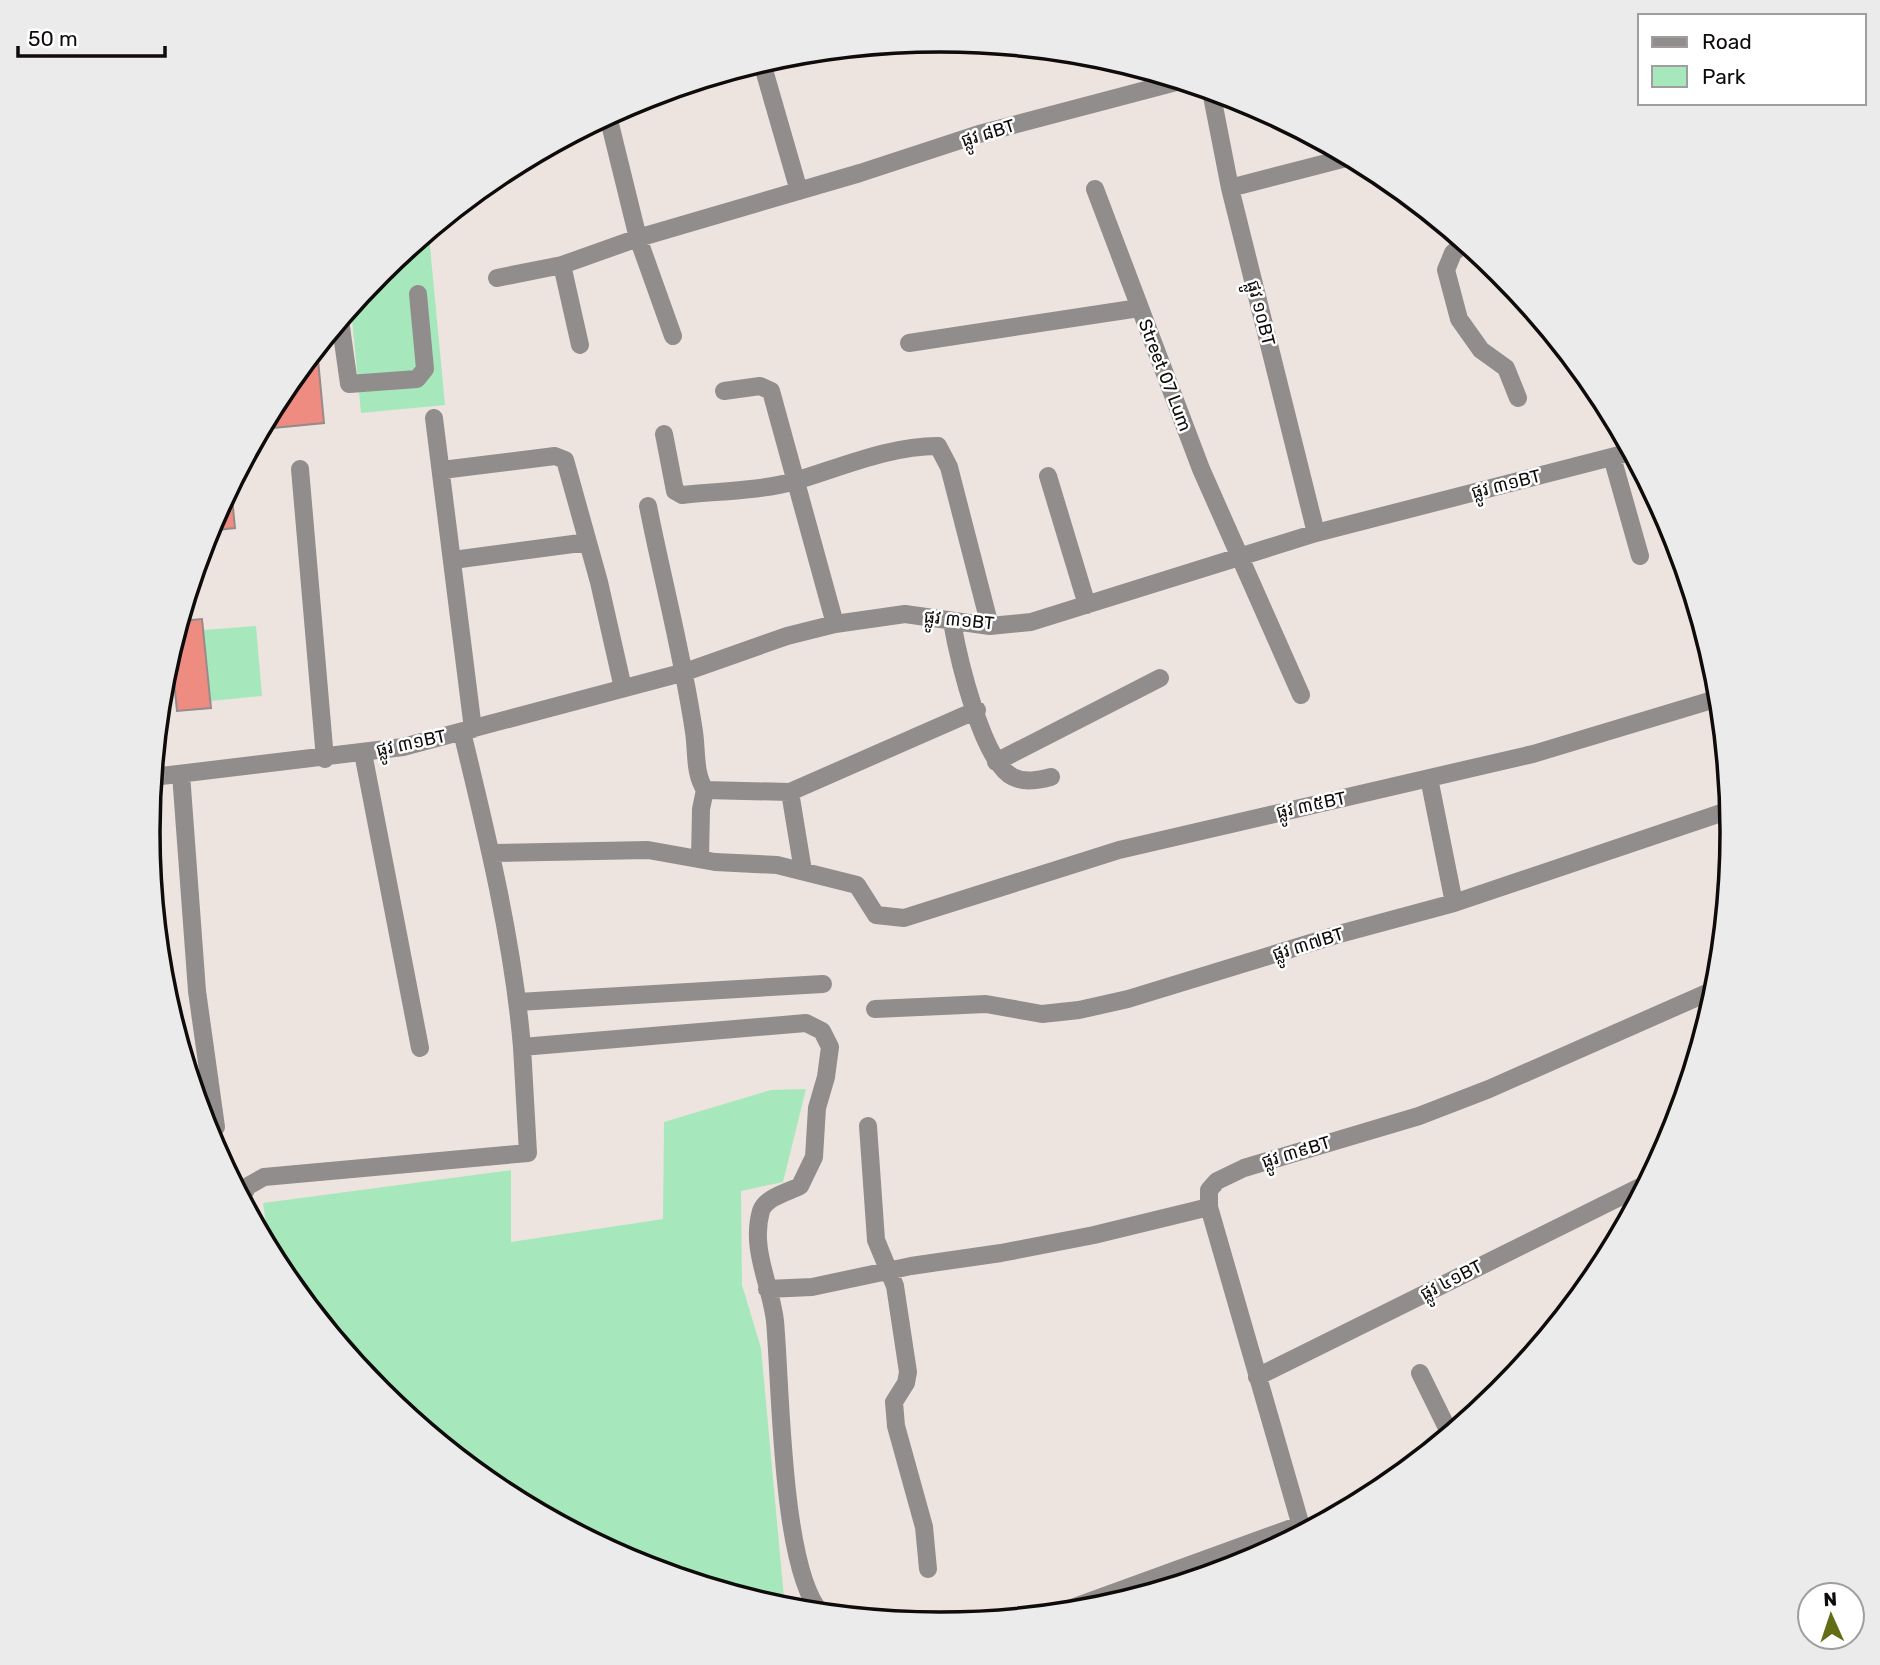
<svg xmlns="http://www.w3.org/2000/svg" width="1880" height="1665" viewBox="0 0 1880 1665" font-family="Rubik,'Noto Sans Khmer',sans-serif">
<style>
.green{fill:#a6e8bc}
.building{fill:#ee8c82;stroke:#958b8a;stroke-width:2}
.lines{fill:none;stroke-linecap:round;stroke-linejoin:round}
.minor{stroke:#918d8c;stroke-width:18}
.labels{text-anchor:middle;stroke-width:5;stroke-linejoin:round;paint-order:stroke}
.street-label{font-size:18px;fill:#0e0b0a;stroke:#fff}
.rim{fill:none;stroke:#0e0b0a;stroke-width:3.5}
</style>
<rect width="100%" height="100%" fill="#ede4e0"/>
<path class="green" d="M424 236H429L445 405 361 413 351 308 380 272Z
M256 626 262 696 211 701 204 630Z
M806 1089 783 1182 741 1191 742 1285 761 1348 784 1598 793 1610 636 1564 500 1491 380 1392 281 1272 270 1251 263 1203 511 1170V1242L663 1219 664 1122 771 1090Z"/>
<path class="building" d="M317 349 324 423 262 429 282 392Z
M231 487 235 528 208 531V529Z
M202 619 211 708 177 711 171 650 180 621Z"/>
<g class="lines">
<path class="minor" d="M762 63 799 191
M1211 91 1230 188 1316 533
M608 116 638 238 673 336
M1230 188 1350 157
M1095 189 1201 469 1301 695
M1464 243 1453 253 1446 270 1459 319 1481 350 1506 368 1518 398
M562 265 580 345
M497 278 562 265 638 238 860 173 979 134 1180 81
M340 320 349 384 417 379 425 369 418 294
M909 343 1139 308
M724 391 760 386 771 391 835 624
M434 418 473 729
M664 434 675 491 682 495C718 491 760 491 795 481 842 467 889 446 938 446L949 467 990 626
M1612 457 1640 556
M300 469 325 759
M442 470 555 456 565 460 599 582 623 688
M1048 476 1087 605
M648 506C663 582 683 656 694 732 697 751 694 773 705 790L790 792 977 710
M453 560 588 542
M952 622C958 656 982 762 1013 777 1025 783 1039 780 1051 777
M462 732C487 835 513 941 522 1047
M363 753 420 1048
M996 762 1160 678
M181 774 197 991 216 1127
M153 777 403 747 685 672 787 636 835 624 905 614 990 626 1031 622 1316 533 1631 452
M1429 778 1454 903
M790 792 803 871
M492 853 648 850 715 862 777 865 857 885 876 915 904 918 1119 850 1533 754 1719 698
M700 859 701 809 705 790
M518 1002 823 984
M875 1009 986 1004 1042 1014 1079 1010 1128 999 1343 933 1454 903 1730 810
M868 1126 876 1240 895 1286 908 1372 906 1383 894 1402 896 1426 924 1527 928 1569
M241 1198 248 1186 264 1177 528 1153 522 1047 806 1023 822 1031 830 1047 826 1077 817 1108 814 1157 800 1186C788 1192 766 1197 761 1211 750 1249 771 1285 775 1321 781 1387 781 1568 821 1613
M767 1289 812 1287 911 1266 1001 1253 1094 1235 1209 1207
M1420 1373 1450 1434
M1257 1377 1646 1184
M1303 1533 1209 1207V1190L1217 1181 1244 1168 1419 1116 1489 1089 1716 989
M1058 1613 1300 1525"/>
</g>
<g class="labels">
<g class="street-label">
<text transform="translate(988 133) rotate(-17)" y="6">ផ្លូវ ៨BT</text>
<text transform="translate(1261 313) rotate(76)" y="6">ផ្លូវ ១០BT</text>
<text transform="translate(1165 375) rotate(69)" y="6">Street 07 Lum</text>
<text transform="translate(1506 484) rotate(-14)" y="6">ផ្លូវ ៣១BT</text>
<text transform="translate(959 620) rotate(6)" y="6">ផ្លូវ ៣១BT</text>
<text transform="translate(411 743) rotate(-12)" y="6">ផ្លូវ ៣១BT</text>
<text transform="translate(1311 805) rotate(-12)" y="6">ផ្លូវ ៣៥BT</text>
<text transform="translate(1308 944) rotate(-17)" y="6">ផ្លូវ ៣៧BT</text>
<text transform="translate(1296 1152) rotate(-17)" y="6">ផ្លូវ ៣៩BT</text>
<text transform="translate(1451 1280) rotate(-27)" y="6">ផ្លូវ ៤១BT</text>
</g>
</g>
<path d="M0 0H1880V1665H0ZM160 832a780 780 0 1 1 1560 0a780 780 0 1 1-1560 0Z" fill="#ecebeb" fill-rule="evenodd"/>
<path class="rim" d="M160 832a780 780 0 1 1 1560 0a780 780 0 1 1-1560 0Z"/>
<rect x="1638" y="14" width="228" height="91" fill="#ffffff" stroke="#9f9d9d" stroke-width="2"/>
<rect x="1652" y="37" width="35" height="10" fill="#918d8c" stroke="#9f9d9d" stroke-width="2"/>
<text x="1702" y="49" font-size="21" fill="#0e0b0a">Road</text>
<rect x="1652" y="66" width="35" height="21" fill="#a6e8bc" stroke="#9f9d9d" stroke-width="2"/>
<text x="1702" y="84" font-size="21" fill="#0e0b0a">Park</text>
<g transform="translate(1831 1616) rotate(357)"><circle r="33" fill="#ffffff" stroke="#9f9d9d" stroke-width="2"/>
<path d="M0-5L12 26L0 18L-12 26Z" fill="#626d16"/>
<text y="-10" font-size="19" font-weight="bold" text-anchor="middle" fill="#0e0b0a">N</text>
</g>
<path d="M18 46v10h147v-10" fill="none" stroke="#0e0b0a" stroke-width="3.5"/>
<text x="28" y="46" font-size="21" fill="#0e0b0a" stroke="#ffffff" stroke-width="5" paint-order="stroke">50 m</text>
</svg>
